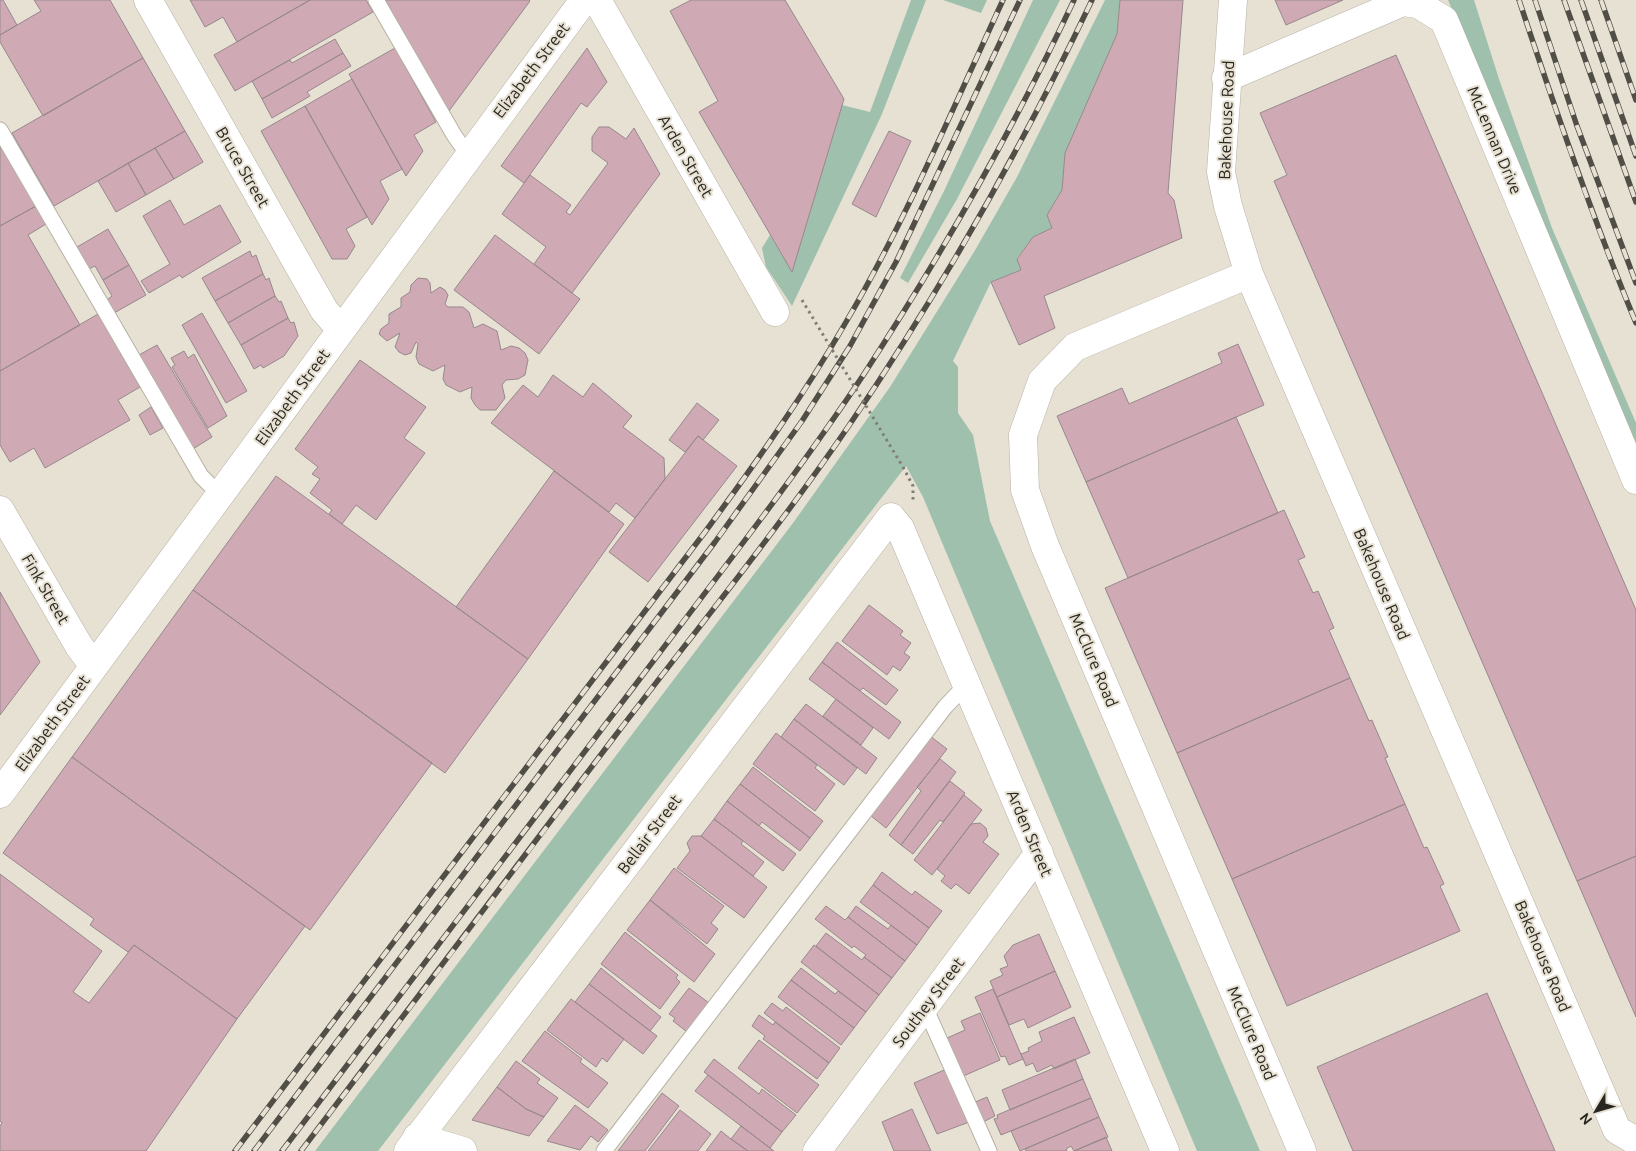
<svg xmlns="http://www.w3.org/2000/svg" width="1636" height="1151" viewBox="0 0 1636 1151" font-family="Ubuntu,sans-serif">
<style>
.green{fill:#9ec0ad}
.building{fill:#cfaab4;stroke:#97888c}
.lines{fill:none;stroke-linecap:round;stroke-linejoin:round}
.lane-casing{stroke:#b7b1a4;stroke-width:17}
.street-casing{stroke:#b7b1a4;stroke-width:29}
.path{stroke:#817e74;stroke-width:3;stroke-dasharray:2.5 4;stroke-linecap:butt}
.lane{stroke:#fff;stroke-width:15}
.street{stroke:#fff;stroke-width:28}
.rail-casing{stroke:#514e47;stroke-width:5.5}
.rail{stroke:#e7e1d3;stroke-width:4;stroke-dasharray:11;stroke-linecap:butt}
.path-bridge{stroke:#817e74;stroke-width:3;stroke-dasharray:2.5 4;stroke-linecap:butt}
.labels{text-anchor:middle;stroke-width:4;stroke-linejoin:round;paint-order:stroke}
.street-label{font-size:16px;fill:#282621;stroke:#e7e1d3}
</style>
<rect width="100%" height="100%" fill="#e7e1d3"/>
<path class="green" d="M911 0H926L882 114 792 306 766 267 762 248 770 235 792 271 842 105 870 112Z
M943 0H987L981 13Z
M1033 0H1060L957 199 908 283 900 278 944 191Z
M1105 0H1120L1117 34 1065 153 1062 190 1047 215 1052 228 1033 237 1017 258 1021 270 991 282 953 361 958 367V413L973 435 990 521 1260 1151H1197L923 497 906 466 378 1151H315L793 523 890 387 974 252 1017 177Z
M1448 0H1474L1499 79 1552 228 1636 423V450Z"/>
<path class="building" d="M0 0H3L17 25 0 35Z
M34 0H110L143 58 43 116 0 42V35L41 11Z
M190 0H310L237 42 223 17 205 27Z
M310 0H366L373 12 235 91 214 55Z
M385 0H529L530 1 449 111Z
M691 0H785L844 99 792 272 699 112 718 101 670 11Z
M1120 0H1183L1168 193 1174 200 1182 238 1044 296 1055 328 1019 345 991 282 1021 270 1017 259 1033 237 1052 228 1047 215 1062 190 1065 153 1117 34Z
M1275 0H1343L1286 25Z
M335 39 343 53 262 99 252 81 290 60 292 63Z
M395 48 436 122 414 135 423 151 406 176 349 74Z
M587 48 607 82 587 107 581 103 524 183 501 166Z
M343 53 351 66 307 92 310 96 272 118 262 99Z
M1396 55 1636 610V856L1577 881 1274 181 1287 175 1260 113Z
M143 58 185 131 54 206 12 133Z
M352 79 402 169 380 181 389 199 372 225 305 106Z
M305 106 367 217 346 229 355 246 347 259H332L261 131Z
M599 127H609L626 139 634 128 660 174 572 293 534 264 546 247 502 214 530 175 571 205 566 212 570 215 608 163 592 151V137Z
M185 131 203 162 174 179 155 148Z
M889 131 911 141 876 217 852 204Z
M0 143 36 206 0 226Z
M155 148 174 179 146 195 128 163Z
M128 163 146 195 116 212 98 181Z
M170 200 184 225 220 205 241 242 182 278 180 275 149 293 141 281 170 264 143 216Z
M36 206 46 224 28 235 80 325 0 371V226Z
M108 229 129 265 103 280 95 266 89 269 77 247Z
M495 235 580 299 539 354 454 290Z
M250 251 252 257 256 255 263 274 215 301 202 278Z
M129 265 146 295 114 313 107 300 112 296 103 280Z
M263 274 266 280 269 278 275 296 228 323 215 301Z
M418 278 427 279 430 283 431 293 440 287 445 290 448 295 445 304 448 307H463L469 312 474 328 483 324 497 331 501 350 511 346 519 348 525 353 528 360 525 375 518 379 506 380 502 385 505 398 496 410H480L475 405 471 398 472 387 460 392 446 385 443 379 445 365 433 371 419 364 416 357 418 344 416 342 411 353 405 355 399 352 395 347 400 333 387 341 379 334 381 329 389 323V314L401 307V298L410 292 411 285Z
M275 296 279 302 281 301 288 318 241 345 228 323Z
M202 313 247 391 226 403 182 325Z
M98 314 140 387 118 400 130 420 45 468 34 448 10 462 0 445V371Z
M288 318 291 323 294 322 298 336 284 356 263 368 261 365 254 369 241 345Z
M1238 344 1264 405 1086 482 1057 416 1122 388 1129 404 1222 363 1218 353Z
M157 345 212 437 193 449 139 355Z
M184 351 188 358 194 354 227 416 208 428 172 367 175 365 171 358Z
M360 360 426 407 404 438 425 453 376 520 356 505 342 524 329 514 332 510 310 493 320 479 312 474 318 467 295 449Z
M553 375 583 397 593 383 632 416 623 427 664 458 665 479 635 518 616 503 609 512 491 423 523 385 538 397Z
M697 403 719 420 703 440 698 436 685 452 669 440Z
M151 407 163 428 150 435 139 415Z
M1236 417 1278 513 1128 578 1086 482Z
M698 436 737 466 648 582 609 552Z
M554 471 624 524 528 659 456 607Z
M276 476 528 659 445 773 193 590Z
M1284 510 1305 557 1298 560 1313 593 1318 591 1334 628 1329 630 1350 678 1177 753 1105 588Z
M193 590 432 763 310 930 72 757Z
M0 592 40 662 0 715Z
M869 605 903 631 900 635 911 643 904 653 910 657 900 671 893 666 887 675 842 641Z
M837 642 898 690 886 705 863 688 860 691 822 662Z
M822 662 901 722 889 739 809 679Z
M1350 678 1369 721 1372 720 1374 725 1388 757 1385 758 1405 804 1232 879 1177 753Z
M836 699 873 728 861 745 823 716Z
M806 704 877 758 866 774 794 719Z
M794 719 857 768 844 785 781 737Z
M776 733 817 765 815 768 835 784 815 811 753 764Z
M930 736 947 749 886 828 870 815Z
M72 757 305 926 237 1019 134 945 128 952 90 925 94 919 3 853Z
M940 759 956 772 901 845 889 835 921 791 917 787Z
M753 767 823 821 810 838 740 784Z
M950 781 965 793 943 822 940 820 913 854 901 845Z
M740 784 810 838 800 851 762 822 759 826 727 801Z
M964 795 982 810 932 875 914 860Z
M727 801 796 854 783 871 714 819Z
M1405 804 1424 848 1427 847 1444 884 1440 886 1460 931 1287 1006 1232 879Z
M714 819 743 841 741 844 764 862 753 876 701 836Z
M980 823 986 828 988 836 983 842 999 854 969 894 956 884 951 889 941 881 945 876 937 869 971 824Z
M692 836H701L767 887 744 918 677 868 690 851 687 843Z
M1636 856V1017L1577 881Z
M674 868 724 906 711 923 718 929 707 944 650 900Z
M882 872 912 895 915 891 942 911 929 928 873 885Z
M0 874 102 951 73 992 89 1003 134 945 237 1019 146 1151H0V1126L2 1123 0 1121Z
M873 885 929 928 917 945 860 902Z
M650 900 715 954 694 982 627 930Z
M826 906 845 920 848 917 905 961 892 978 864 957 866 955 854 946 852 948 815 919Z
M856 906 888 929 891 925 917 945 905 961 848 917Z
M625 932 678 975 676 978 680 982 660 1009 601 964Z
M826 933 862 960 864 957 892 978 879 995 816 946Z
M1039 934 1055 971 997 997 990 981 1003 975 1000 969 1008 966 1004 956 1013 945Z
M814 945 879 995 866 1012 801 962Z
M601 968 661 1017 650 1031 589 984Z
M801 968 835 994 838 991 866 1012 854 1028 791 980Z
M1055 971 1071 1007 1028 1028 1024 1019 1009 1025 997 997Z
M791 980 854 1028 841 1045 778 997Z
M589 984 657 1036 643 1054 575 1002Z
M689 988 713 1006 691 1035 673 1021 675 1018 669 1014Z
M993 989 1023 1059 1009 1065 1005 1056 1001 1057 975 997Z
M1487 993 1555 1151H1353L1317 1067Z
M571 999 624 1039 607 1062 602 1058 596 1067 547 1030Z
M772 1003 783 1011 786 1007 840 1048 829 1063 764 1013Z
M980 1013 1000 1060 961 1077 945 1039 965 1030 961 1021Z
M759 1015 773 1025 775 1022 829 1063 817 1079 763 1039 765 1036 752 1026Z
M1074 1017 1090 1053 1054 1069 1052 1065 1037 1072 1033 1063 1026 1066 1021 1054 1029 1051 1028 1048 1042 1041 1039 1032Z
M545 1031 582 1059 580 1062 608 1083 588 1108 522 1061Z
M759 1040 819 1085 797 1113 738 1068Z
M714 1059 759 1094 762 1089 796 1115 782 1132 704 1072Z
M1075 1059 1083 1079 1010 1110 1002 1090Z
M516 1061 540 1079 537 1083 558 1098 544 1117 526 1109 497 1087Z
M949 1068 972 1121 937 1134 914 1083Z
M708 1075 782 1132 770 1148 695 1091Z
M1083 1079 1091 1098 1001 1135 994 1119 998 1118 997 1115Z
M497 1087 526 1109 544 1117 529 1136 472 1120Z
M662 1093 679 1106 645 1151H618Z
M987 1097 995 1116 981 1123 973 1103Z
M1091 1098 1099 1117 1020 1151 1011 1131Z
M575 1105 608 1130 598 1142 591 1136 580 1150 547 1141Z
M912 1109 931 1151H894L882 1122Z
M680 1110 711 1134 698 1151H648Z
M1099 1117 1108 1137 1074 1151 1071 1146 1066 1149 1067 1151H1026L1025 1149Z
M741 1126 770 1148 774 1151H748L731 1139Z
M721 1131 731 1139 748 1151H706Z
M1106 1137 1112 1151H1074Z"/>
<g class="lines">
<g class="lane-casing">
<path id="lane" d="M376 0 454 135 468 155
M0 130 201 476 220 495
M924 1005 989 1151
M604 1151 945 707 966 685"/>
</g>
<g class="street-casing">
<path id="street" d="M148 0 324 310 341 330
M597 0 775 312
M1233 0 1221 172 1228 206 1249 274 1617 1130 1636 1141
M1226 78 1403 2 1418 4 1444 20 1636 480
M1249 274 1075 347 1042 381 1023 435 1025 490 1045 546 1302 1151
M0 510 79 646 94 666
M0 794 584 0
M417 1137 463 1151
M408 1151 891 517 900 528 1165 1151
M817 1151 1039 853"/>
</g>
<path class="path" d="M903 467 913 486V500"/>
<use href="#lane" class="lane"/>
<use href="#street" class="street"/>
<g class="rail-casing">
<path id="rail" d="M1519 0C1555 109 1592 217 1636 323
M1535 0 1577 126 1636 283
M1564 0 1636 202
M1581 0 1636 156
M1601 0 1636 100
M235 1151 705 532C755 464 804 395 846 322 906 220 953 108 1003 0
M254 1151 715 542 802 421 850 346 896 262 1020 0
M282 1151C401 994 520 837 639 680 715 579 794 479 864 374 942 254 1013 130 1074 0
M301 1151C406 1013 511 875 615 736 693 634 775 533 848 427 941 291 1021 149 1092 0"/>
</g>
<use href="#rail" class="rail"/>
<path class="path-bridge" d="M802 300 903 467"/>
</g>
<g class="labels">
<g class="street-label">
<text transform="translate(531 70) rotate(-53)" y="6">Elizabeth Street</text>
<text transform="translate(1226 120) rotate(-88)" y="6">Bakehouse Road</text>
<text transform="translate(1495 140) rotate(67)" y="6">McLennan Drive</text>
<text transform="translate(686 156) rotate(60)" y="6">Arden Street</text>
<text transform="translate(243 167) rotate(60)" y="6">Bruce Street</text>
<text transform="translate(292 397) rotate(-54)" y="6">Elizabeth Street</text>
<text transform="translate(1382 584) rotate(67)" y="6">Bakehouse Road</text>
<text transform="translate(46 589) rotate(60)" y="6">Fink Street</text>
<text transform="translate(1094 660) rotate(67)" y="6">McClure Road</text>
<text transform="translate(52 723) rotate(-54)" y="6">Elizabeth Street</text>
<text transform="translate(1030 833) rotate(67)" y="6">Arden Street</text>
<text transform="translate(649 834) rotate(-53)" y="6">Bellair Street</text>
<text transform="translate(1543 956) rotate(67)" y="6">Bakehouse Road</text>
<text transform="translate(928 1002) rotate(-53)" y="6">Southey Street</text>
<text transform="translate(1252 1033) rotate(67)" y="6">McClure Road</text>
</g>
</g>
<g transform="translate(1596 1111) rotate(232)" stroke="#e7e1d3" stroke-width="4" paint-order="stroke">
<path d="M0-4L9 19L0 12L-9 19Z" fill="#282621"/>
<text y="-8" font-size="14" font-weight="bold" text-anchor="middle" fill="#282621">N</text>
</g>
</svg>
